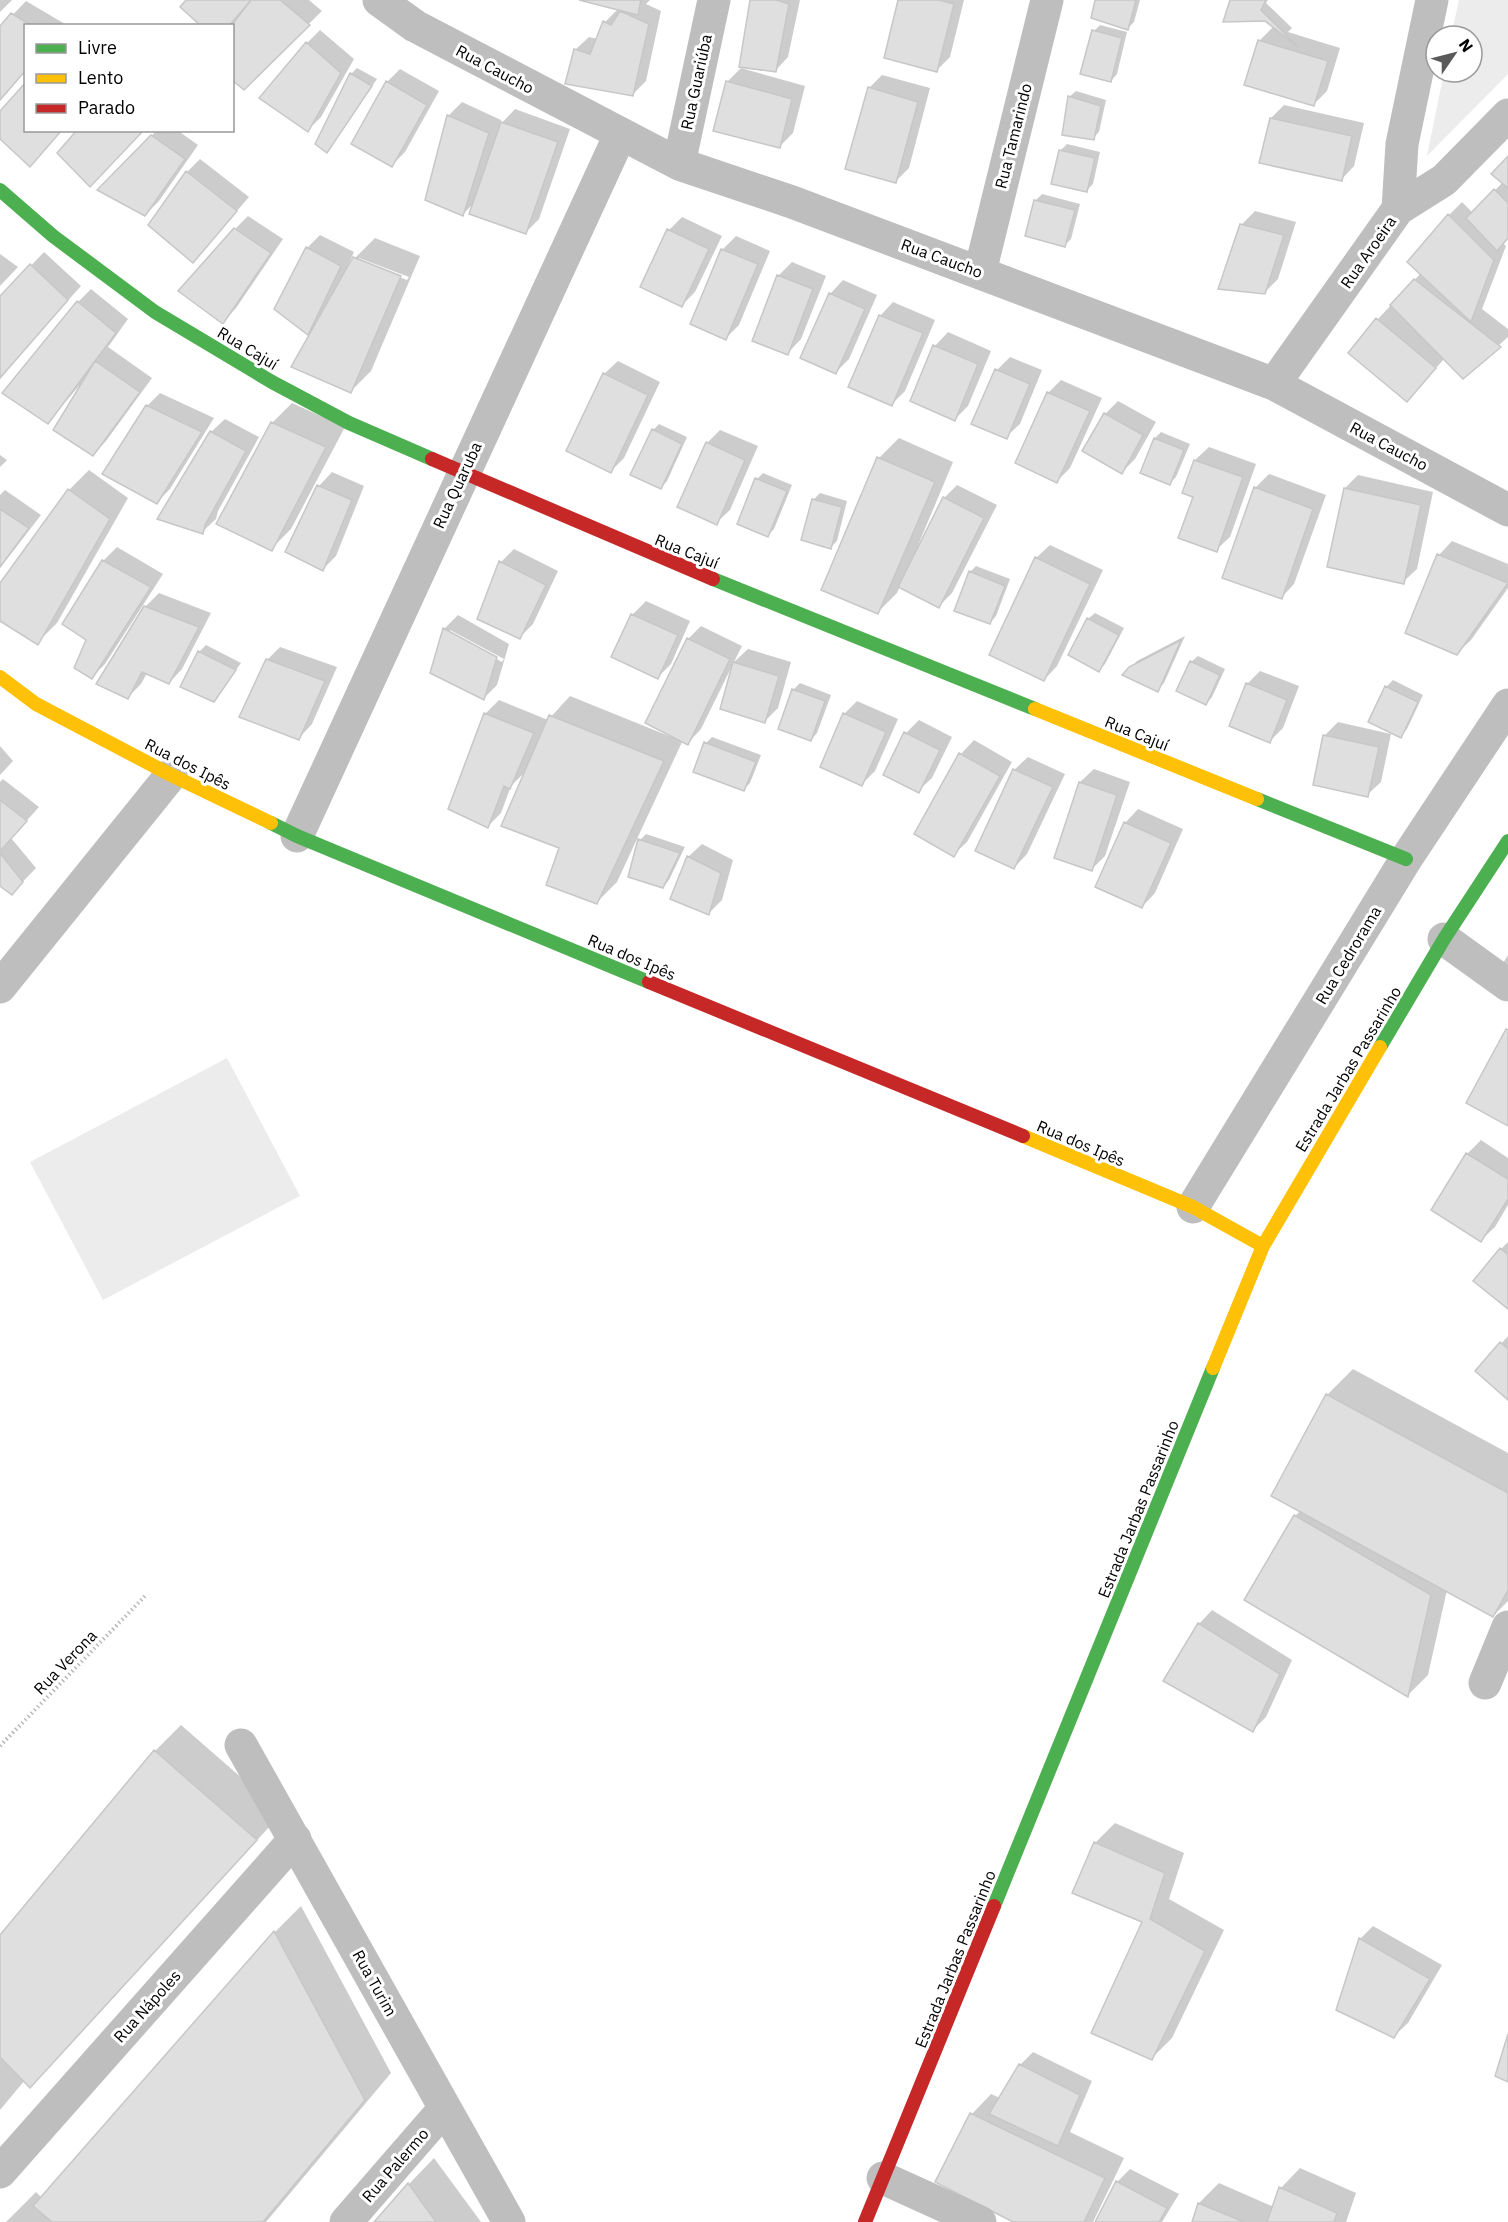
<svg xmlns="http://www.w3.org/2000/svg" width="1508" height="2222" viewBox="0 0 1508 2222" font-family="'IBM Plex Sans',sans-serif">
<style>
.green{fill:#ececec}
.shadow{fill:#0003;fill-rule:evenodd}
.building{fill:#dfdfdf;stroke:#c7c7c7;stroke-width:1.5}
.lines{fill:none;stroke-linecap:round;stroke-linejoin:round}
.path{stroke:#b9b9b9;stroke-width:4;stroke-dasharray:1.5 3;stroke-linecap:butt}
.street{stroke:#bebebe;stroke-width:33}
.fast{stroke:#4caf50;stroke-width:14}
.slow{stroke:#ffc107;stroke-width:14}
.jam{stroke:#c62828;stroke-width:14}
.labels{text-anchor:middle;stroke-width:6;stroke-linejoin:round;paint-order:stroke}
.street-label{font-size:16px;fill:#000;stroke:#fff}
</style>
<rect width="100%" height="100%" fill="#fff"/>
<path class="green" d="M1459 0H1508V74L1427 156 1444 72H1472V36H1451Z
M227 1058 300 1196 103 1300 30 1162Z"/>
<path class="shadow" d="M0 0H12L0 12Z
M188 0H309L322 11 244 88 240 17Z
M581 0H650L646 4 661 11 646 81 632 95 575 50 589 37 598 39 605 22 618 9Z
M752 0H800L788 57 775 71Z
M900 0H964L950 57 937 70Z
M1097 0H1140L1134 22 1128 28Z
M1231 0H1268L1266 3 1292 28 1288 32 1340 48 1327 91 1313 105 1246 84 1260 40 1274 26Z
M26 1 65 24 26 26V70L0 100V28Z
M1100 25 1127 32 1117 74 1111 81 1094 31Z
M320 30 354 59 321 117 308 130 307 43Z
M357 68 377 79 327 151 351 74Z
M741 68 805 86 793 133 779 147 727 82Z
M400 69 439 91 405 152 392 165 387 82Z
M882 75 930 88 909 168 896 181 869 88Z
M1076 91 1106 100 1099 132 1093 138 1069 97Z
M462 102 501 120 500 125 515 109 570 129 539 219 526 232 475 202 463 214 448 116Z
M1284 105 1364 123 1354 166 1341 180 1271 118Z
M157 130H177L198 145 159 201 145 215 99 190Z
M1067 144 1100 152 1093 184 1087 190 1060 151Z
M1508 158V237L1503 243 1506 246 1482 309 1508 329V337L1463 377 1445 358 1407 400 1378 319 1421 273 1449 215 1462 202 1473 213 1503 182Z
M200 159 249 197 206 247 187 172Z
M1042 194 1080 204 1071 239 1065 245 1035 201Z
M1255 211 1296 222 1278 279 1265 292 1242 224Z
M248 216 283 239 236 308 223 322 235 229Z
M682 217 722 236 695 292 682 305 669 230Z
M320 235 354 252 348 265 350 266 355 258 375 238 420 256 371 371 351 391 313 328 308 333 307 248ZM359 258 409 277 407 280 359 261Z
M736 236 770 251 739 325 726 338 722 250Z
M44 252 81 286 0 376V298Z
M0 254 18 267 0 286Z
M792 262 826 276 801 339 788 353 778 276Z
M843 280 877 295 849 359 836 372 830 294Z
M91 289 128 319 108 347 152 378 106 441 93 455 81 387 79 386 48 422 78 302Z
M893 302 935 320 905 391 892 404 880 316Z
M948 332 991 351 968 406 955 419 935 346Z
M1010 357 1042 370 1020 424 1006 437 997 370Z
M618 361 660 382 624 458 611 471 604 374Z
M1061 380 1102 398 1070 468 1057 481 1048 393Z
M160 393 214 418 170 489 157 502 147 406Z
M1118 401 1156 422 1135 459 1122 472 1105 414Z
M292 403 345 427 291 529 271 549 272 423Z
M225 419 259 437 218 511 216 519 202 532 211 432Z
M659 424 687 437 667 481 661 488 653 430Z
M720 430 758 446 730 510 716 523 707 443Z
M1161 432 1190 444 1176 477 1170 483 1155 438Z
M899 438 953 462 919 543 921 544 944 498 957 485 997 505 952 593 939 606 900 586 897 593 877 613 879 458Z
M1209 447 1256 464 1230 537 1216 550 1195 496 1184 492 1195 460Z
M0 455 7 460 0 467Z
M89 470 128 498 57 623 37 643 0 619V586L69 490Z
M332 472 364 486 336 556 323 569 287 551 319 486Z
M763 473 792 485 774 529 768 535 757 479Z
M1269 474 1326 495 1294 584 1281 598 1255 488Z
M1358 475 1433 492 1417 569 1403 582 1345 488Z
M5 490 41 515 0 568V495Z
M820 493 847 501 837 541 831 547 813 500Z
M1452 541 1508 564V588L1471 640 1457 653 1439 555Z
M1050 545 1103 570 1057 666 1044 680 1036 558Z
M117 547 163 574 105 664 92 677 88 640 103 561Z
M514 549 558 571 533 624 520 637 501 562Z
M976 566 1010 579 996 616 990 623 970 572Z
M159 593 211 613 182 669 169 683 147 673 141 684 128 697 145 607Z
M646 601 690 621 671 664 658 677 613 656 632 615Z
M1095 613 1124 628 1105 664 1099 670 1088 619Z
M458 615 509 644 497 685 484 698 432 673 444 629ZM450 630 504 659 502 662 450 634Z
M701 626 742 646 734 662 748 649 791 662 778 708 765 721 731 668 701 729 688 743 683 740 617 882 597 902 561 847 526 771 511 786 501 813 488 826 450 809 485 714 499 700 548 720 570 696 669 736 688 639Z
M1185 636 1164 683 1157 690 1130 668 1137 661Z
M206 645 241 663 214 701 199 652Z
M280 647 337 667 312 724 299 738 267 660Z
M1198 656 1225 669 1212 697 1206 704 1191 662Z
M1260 671 1299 686 1283 728 1270 741 1247 684Z
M1393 680 1423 695 1407 729 1400 736 1370 721 1386 687Z
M800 683 831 695 817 733 811 740 793 690Z
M857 701 898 719 875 771 862 784 844 714Z
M919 720 952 737 932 778 918 791 906 733Z
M1338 722 1391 734 1381 782 1367 795 1315 784 1325 735Z
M712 737 761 755 750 783 744 789 706 743Z
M974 740 1012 762 967 842 953 855 916 833 961 754Z
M0 746 13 761 0 775Z
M1028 757 1065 774 1027 854 1014 868V770Z
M1094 769 1130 782 1105 856 1092 869 1080 782Z
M3 779 39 807 11 838 36 868 12 893 0 884V782Z
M1138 809 1183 829 1155 893 1142 907 1125 823Z
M646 834 685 847 669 880 663 887 640 840Z
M702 844 733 860 722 900 709 913 688 857Z
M1508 955V966L1503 963Z
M1481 1140 1508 1158V1205L1495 1227 1481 1240 1433 1209 1467 1154Z
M1508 1242V1307L1501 1249Z
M1508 1336V1398L1477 1371Z
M1353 1369 1508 1453V1601L1493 1616 1447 1590 1428 1675 1408 1695 1246 1599 1295 1516 1300 1511 1327 1395Z
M1212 1610 1292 1660 1266 1717 1253 1730 1199 1624Z
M181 1725 282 1813 56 2060 30 2086 25 2080 0 2110V1937L155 1751Z
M1115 1823 1184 1853 1169 1899 1224 1930 1172 2038 1152 2058 1144 1921 1095 1843Z
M301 1906 391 2073 266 2222H6L36 2192 42 2198 275 1932Z
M1373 1926 1442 1965 1408 2023 1394 2036 1360 1939Z
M1033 2052 1092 2081 1070 2132 1124 2158 1093 2222H1014L972 2114 991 2094 1000 2098 1020 2065Z
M434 2158 481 2222H376L409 2184Z
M1300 2168 1356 2193 1346 2222H1193L1199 2203 1219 2183 1274 2207 1281 2188Z
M1130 2169 1179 2194 1162 2222H1097L1117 2182Z"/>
<path class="building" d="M186 0H251L229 26H201L180 7Z
M251 0H280L310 25 244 90 232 80 231 26Z
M579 0H641L638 15Z
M750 0H776L789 4 776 72 739 67Z
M898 0H939L954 4 937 72 884 58Z
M1095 0H1136L1128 30 1091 18Z
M1230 0H1266L1261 10 1298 47 1265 21 1223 22Z
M620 11 649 24 633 96 565 84 574 49 590 54 603 21 611 25Z
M11 13 32 26H26V70L0 100V26Z
M1092 30 1122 38 1111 82 1080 74Z
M1258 40 1328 61 1314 106 1244 85Z
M306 42 341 73 308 132 259 98Z
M350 73 372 86 327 153 315 144Z
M386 81 427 105 392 167 351 144Z
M726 81 792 99 780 148 713 131Z
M26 82V130H62L30 167 0 139V111Z
M868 87 918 102 896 183 845 169Z
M1068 96 1101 106 1094 140 1062 135Z
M447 115 489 133 463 216 425 200Z
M1270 118 1352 136 1342 181 1259 163Z
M501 122 558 142 526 234 469 214Z
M77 130H144L90 187 57 153Z
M151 135 185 159 145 216 97 190Z
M1059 150 1095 158 1087 192 1051 184Z
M1508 156V188L1491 174Z
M186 171 237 211 193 263 148 225Z
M1494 189 1508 203V238L1497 251 1466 218Z
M1034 200 1075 210 1065 247 1025 236Z
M1448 214 1494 260 1471 322 1407 262Z
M1240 224 1284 235 1265 294 1218 289Z
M234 228 271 253 223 324 178 291Z
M667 229 709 249 682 307 640 287Z
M306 247 341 266 308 335 274 309Z
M721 249 758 264 726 340 690 324Z
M353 257 401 276 351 393 291 367Z
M30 264 68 300 0 378V296Z
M777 275 813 289 788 355 752 341Z
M1414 279 1501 347 1463 379 1390 305Z
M829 293 865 309 836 374 800 358Z
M77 301 116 333 48 424 2 393Z
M879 315 923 333 892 406 848 387Z
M1376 318 1436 368 1407 402 1348 353Z
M933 345 978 364 955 421 910 401Z
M95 361 140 392 93 456 53 430Z
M995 369 1030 384 1007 439 971 424Z
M603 373 648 395 611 473 566 451Z
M1047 392 1090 411 1057 483 1015 463Z
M146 405 202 432 157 504 102 474Z
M1104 413 1143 435 1122 474 1082 451Z
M271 422 326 447 272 551 216 524Z
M652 429 682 444 661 489 630 475Z
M210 431 246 451 205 525 203 534 157 519Z
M1154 438 1184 450 1170 485 1140 473Z
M706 442 745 460 717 525 677 507Z
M877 457 935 482 878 614 821 590Z
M1194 460 1243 477 1217 552 1178 538 1193 497 1182 493Z
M755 478 787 491 768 537 737 524Z
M317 485 352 500 323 571 285 552Z
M1254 487 1313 509 1282 599 1222 578Z
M1344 488 1421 505 1404 584 1327 567Z
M68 489 110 519 38 645 0 621V583Z
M943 497 984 518 939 608 898 587Z
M812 499 842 507 831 549 801 540Z
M0 509 29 528 0 567Z
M1437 554 1508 583 1457 655 1405 633Z
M1035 557 1090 584 1044 681 989 655Z
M102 560 151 587 92 679 74 668 86 640 62 624Z
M499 561 546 585 520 639 477 619Z
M969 571 1005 586 990 624 954 611Z
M144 606 199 627 169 684 142 672 128 699 96 684Z
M631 614 678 635 658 679 611 657Z
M1087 618 1119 635 1099 672 1068 655Z
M443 628 497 657 484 700 430 673Z
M687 638 730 659 688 745 645 723Z
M1181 640 1158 692 1122 675 1129 667Z
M198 651 236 670 214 702 180 687Z
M266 659 325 681 299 740 239 717Z
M1190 661 1220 675 1206 705 1176 691Z
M733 662 779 676 765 723 720 709Z
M1246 683 1287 700 1270 743 1229 726Z
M1385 686 1418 702 1401 738 1368 722Z
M792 689 825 701 811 741 778 729Z
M484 713 534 733 510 789 504 786 488 828 448 809Z
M843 713 886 732 862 786 820 767Z
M549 715 664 761 597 904 546 885 559 848 501 826Z
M904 732 940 750 919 793 883 775Z
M1323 735 1379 747 1368 797 1313 785Z
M704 742 756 762 744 791 693 772Z
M959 753 1000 776 954 857 914 834Z
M1013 769 1053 787 1014 869 975 851Z
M1079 782 1117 795 1092 871 1054 858Z
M0 800 27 821 0 851Z
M1124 822 1171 843 1142 908 1095 887Z
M638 839 680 853 663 888 628 877Z
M0 853 23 882 12 895 0 886Z
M687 856 721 873 709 915 670 899Z
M1506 1029 1508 1030V1126L1466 1103Z
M1466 1153 1508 1179V1199L1481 1242 1431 1210Z
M1500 1248 1508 1255V1309L1473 1281Z
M1500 1342 1508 1349V1400L1475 1371Z
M1326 1394 1508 1493V1590L1493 1617 1271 1496Z
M1294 1515 1431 1595 1408 1697 1244 1600Z
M1198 1623 1280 1674 1253 1732 1163 1681Z
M154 1750 257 1840 30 2088 0 2057V1935Z
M1094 1842 1165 1873 1150 1919 1205 1951 1152 2060 1091 2033 1142 1922 1072 1893Z
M274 1931 365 2100 263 2222H52L33 2206Z
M1359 1938 1430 1979 1394 2038 1336 2010Z
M1508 2034V2082L1495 2076Z
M1019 2064 1080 2095 1058 2146 989 2114Z
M970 2113 1105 2178 1084 2222H1013L935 2182Z
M1116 2181 1167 2208 1159 2222H1095Z
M408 2183 436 2222H374Z
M1279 2187 1337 2213 1334 2222H1267Z
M1198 2203 1244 2222H1192Z"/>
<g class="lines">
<path class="path" d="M0 1746 146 1595"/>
<path class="street" d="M379 0 415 26 679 164 792 202 1274 384 1508 510
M679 164 714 0
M1398 209 1402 144 1432 0
M980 272 1047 0
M1274 384 1398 209 1444 180 1508 115
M297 836 620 135
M1444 939 1508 985
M0 987 171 775
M1193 1207 1406 859 1508 705
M1485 1683 1508 1627
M241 1745 509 2222
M0 2172 295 1839
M883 2178 980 2222
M346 2222 445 2108"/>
<path class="fast" d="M0 190 53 236 155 312 272 382 349 423 432 459
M713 579 1035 709
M1257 799 1406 859
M271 823 297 836 649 982
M1380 1047 1444 939 1508 841
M994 1906 1213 1368"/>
<path class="slow" d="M0 677 36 704 171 775 271 823
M1035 709 1257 799
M1023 1136 1193 1207 1263 1246
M1213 1368 1263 1246 1380 1047"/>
<path class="jam" d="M432 459 713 579
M649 982 1023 1136
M865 2222 994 1906"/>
</g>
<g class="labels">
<g class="street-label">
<text transform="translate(495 69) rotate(28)" y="6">Rua Caucho</text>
<text transform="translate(696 82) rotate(-78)" y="6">Rua Guariúba</text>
<text transform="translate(1013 136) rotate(-76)" y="6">Rua Tamarindo</text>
<text transform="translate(1368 252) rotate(-55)" y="6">Rua Aroeira</text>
<text transform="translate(942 258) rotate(20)" y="6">Rua Caucho</text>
<text transform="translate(248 348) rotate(31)" y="6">Rua Cajuí</text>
<text transform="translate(1389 446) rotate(28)" y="6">Rua Caucho</text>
<text transform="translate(457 485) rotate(-65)" y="6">Rua Quaruba</text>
<text transform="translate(687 551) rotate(22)" y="6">Rua Cajuí</text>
<text transform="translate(1137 733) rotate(22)" y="6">Rua Cajuí</text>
<text transform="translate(188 764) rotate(27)" y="6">Rua dos Ipês</text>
<text transform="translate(1348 955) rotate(-59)" y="6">Rua Cedrorama</text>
<text transform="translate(632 957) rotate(23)" y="6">Rua dos Ipês</text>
<text transform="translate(1348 1069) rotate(-59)" y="6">Estrada Jarbas Passarinho</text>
<text transform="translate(1081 1143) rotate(23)" y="6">Rua dos Ipês</text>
<text transform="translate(1138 1509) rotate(-68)" y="6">Estrada Jarbas Passarinho</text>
<text transform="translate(65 1662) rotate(-46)" y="6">Rua Verona</text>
<text transform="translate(955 1959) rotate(-68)" y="6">Estrada Jarbas Passarinho</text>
<text transform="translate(375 1983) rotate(61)" y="6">Rua Turim</text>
<text transform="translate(147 2006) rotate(-48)" y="6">Rua Nápoles</text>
<text transform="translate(395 2165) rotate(-49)" y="6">Rua Palermo</text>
</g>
</g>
<rect x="24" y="24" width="210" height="108" fill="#ffffff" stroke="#999999" stroke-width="1.5"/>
<rect x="36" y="44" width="30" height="9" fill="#4caf50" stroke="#999999" stroke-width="1.5"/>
<text x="78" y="54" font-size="18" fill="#000000">Livre</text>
<rect x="36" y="74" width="30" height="9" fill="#ffc107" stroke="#999999" stroke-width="1.5"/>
<text x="78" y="84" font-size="18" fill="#000000">Lento</text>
<rect x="36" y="104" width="30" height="9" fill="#c62828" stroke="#999999" stroke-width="1.5"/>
<text x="78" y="114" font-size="18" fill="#000000">Parado</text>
<g transform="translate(1454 54) rotate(55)"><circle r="28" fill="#ffffff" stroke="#999999" stroke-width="1.5"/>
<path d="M0-4.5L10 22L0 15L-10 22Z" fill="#595959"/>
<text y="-9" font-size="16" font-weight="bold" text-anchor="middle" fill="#000000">N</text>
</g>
</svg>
